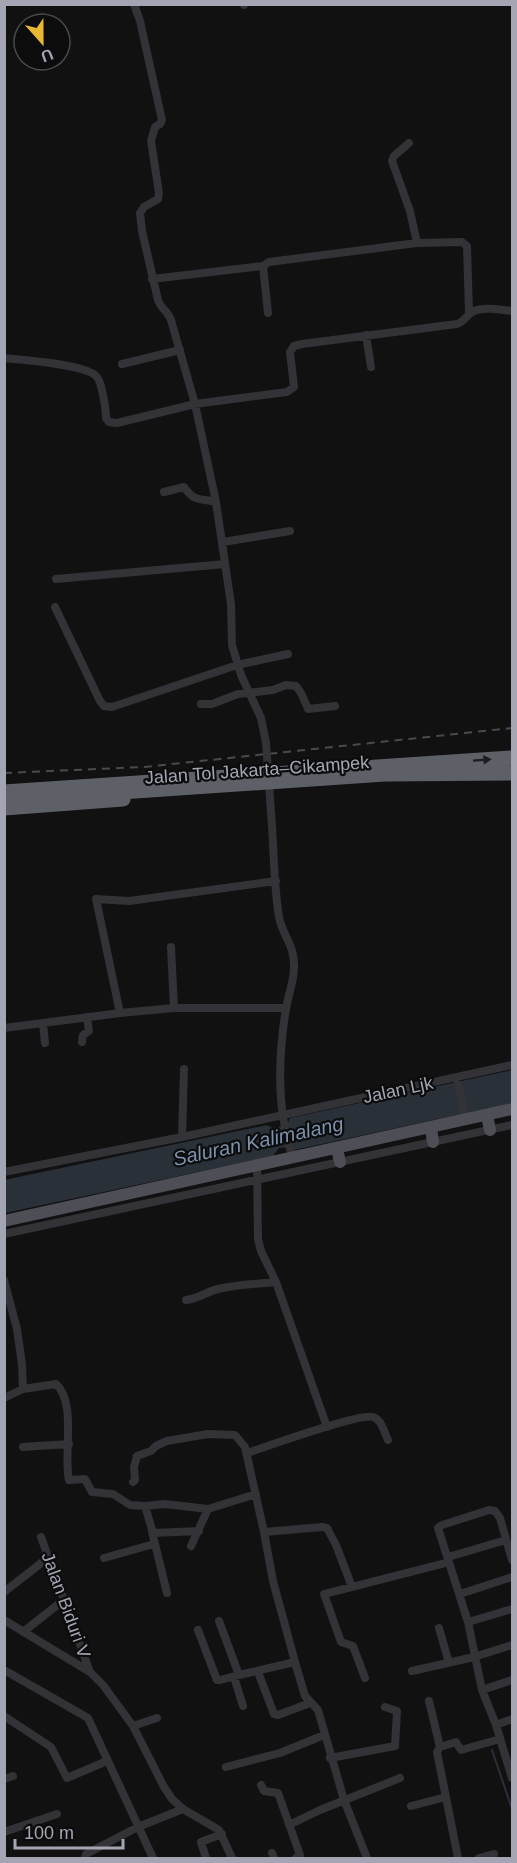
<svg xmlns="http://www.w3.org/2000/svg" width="517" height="1863" viewBox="0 0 517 1863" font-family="Helvetica,sans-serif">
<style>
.water{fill:#2a3037}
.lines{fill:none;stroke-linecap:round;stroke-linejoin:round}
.stream{stroke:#2a3037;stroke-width:2}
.minor{stroke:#323237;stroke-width:8}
.primary{stroke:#4e4f56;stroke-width:12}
.motorway{stroke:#5e6068;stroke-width:15}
.rail{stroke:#494a50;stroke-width:2;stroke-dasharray:8 6;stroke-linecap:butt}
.minor-bridge{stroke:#323237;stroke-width:8}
.motorway-bridge{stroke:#5e6068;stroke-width:15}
.oneway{fill:#1c1d1f}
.labels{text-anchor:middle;stroke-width:4.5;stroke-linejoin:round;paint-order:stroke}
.street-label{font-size:18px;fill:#a3a6b2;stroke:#0c0c0d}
.water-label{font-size:20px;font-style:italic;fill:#7b91ac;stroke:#0c0c0d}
</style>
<rect width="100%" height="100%" fill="#111112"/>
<path class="water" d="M512 1070V1103L294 1150 289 1147 279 1148 273 1156 5 1213 4 1180 267 1125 273 1128 287 1125 290 1118Z"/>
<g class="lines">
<path class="stream" d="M492 1750 512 1809"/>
<path class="minor" d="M134 4 140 21 162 120 160 124 155 127 151 141 159 193 158 199 144 207 140 213 142 231 158 300C161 309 168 311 171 320L195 404 216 502 231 604 232 645 241 675 261 718 266 743
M244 4V5
M409 143 394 156 392 161 410 211 417 243
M263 266 268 313
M152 279 263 266 269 262 417 243 462 242 467 246 469 313
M366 335 371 367
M4 358C22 360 87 364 97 377 102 383 106 410 106 418L109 422 117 423 195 404 287 392 294 387 290 352 294 346 302 344 457 324C464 322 466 316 472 312 483 306 500 310 512 311
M122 364 180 350
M164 492 184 487C194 502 200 498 216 502
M223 542 290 531
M56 579 225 564
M55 607 100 701 104 706 112 707 237 665 288 654
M201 704H212L238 694 273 690 286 685 296 686 301 693 308 709 335 706
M272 826C274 856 274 887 279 917 282 934 294 945 294 964 295 980 288 994 286 1009 278 1057 277 1112 293 1158
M171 947 174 1008
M120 1013 96 899 129 901 276 881
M43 1023 45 1043
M4 1028 120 1013 174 1008H286
M82 1042 83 1035 89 1031 87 1017
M457 1077 465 1118
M182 1137 184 1069
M257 1166 258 1239 261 1251 276 1282 327 1427
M4 1172 182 1137 512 1065
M4 1234 512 1125
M4 1280 17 1329 22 1365 23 1389 56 1384C77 1403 63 1454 69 1480L85 1479 92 1492 113 1494 130 1505 145 1506 165 1504 208 1509
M186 1300C198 1299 206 1292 218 1289 237 1284 257 1284 276 1282
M4 1398 23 1389
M23 1447 69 1444
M247 1453C266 1447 359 1413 373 1417 382 1420 384 1432 388 1440
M133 1482 135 1480 134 1467 137 1456 151 1451 156 1446 167 1441 208 1434 235 1435 245 1447 264 1532 273 1581 295 1662 305 1696 318 1710 344 1800 367 1858
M145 1506 153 1533 199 1531
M152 1532 167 1593
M264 1532 322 1527 327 1528 336 1545 352 1587
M41 1537 90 1672
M191 1546 208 1509 256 1494
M448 1557 506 1540
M104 1558 154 1544
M512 1560 500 1518 495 1511 489 1510 442 1525 438 1528 468 1622 482 1690 496 1725 512 1778
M4 1592 49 1557
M460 1594 512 1577
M4 1620 90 1672 103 1685 133 1726 164 1787 172 1799 183 1809 219 1830 232 1858
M219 1621 239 1675 295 1662
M468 1622 512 1609
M439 1628 449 1663
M198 1630 217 1680H220L239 1675
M23 1632 65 1599
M4 1670 88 1718 153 1858
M412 1671 474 1657 512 1645
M258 1672 274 1714 278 1715 310 1703
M234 1677 243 1706
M365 1678 353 1646 341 1642 324 1594 449 1562
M482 1690 512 1680
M429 1701 440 1747 437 1752 458 1858
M4 1716 51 1747 67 1778 107 1761
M496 1725 512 1719
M133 1726 157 1718
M440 1747 456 1742 461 1750 500 1739
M330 1758 395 1746 397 1711 385 1707
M226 1767 280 1753 324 1735
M4 1779 13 1776
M261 1785 264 1791 278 1793 300 1855 296 1858
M411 1806 446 1797
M289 1825 320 1810 400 1778
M4 1832 57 1814
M272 1853 274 1858
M85 1858 86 1854 138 1827 183 1809
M206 1858 201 1842 222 1834
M479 1858 494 1854"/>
<path class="primary" d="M487 1115 490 1130
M431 1128 433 1142
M337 1149 340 1162
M4 1221 512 1109"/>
<path class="motorway" d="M4 792 512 758
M4 808 123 799"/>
<path class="rail" d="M4 773 144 767 512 728"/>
<path class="minor-bridge" d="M266 743 272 826"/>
<path class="motorway-bridge" d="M4 800 385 774 512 773"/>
</g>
<defs><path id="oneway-solid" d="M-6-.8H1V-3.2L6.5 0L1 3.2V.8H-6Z" transform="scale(1.5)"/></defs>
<use class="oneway" href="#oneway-solid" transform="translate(482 760) rotate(-4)"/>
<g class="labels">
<g class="street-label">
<text transform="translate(257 770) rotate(-4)" y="6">Jalan Tol Jakarta–Cikampek</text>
<text transform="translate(398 1090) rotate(-12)" y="6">Jalan Ljk</text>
<text transform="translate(66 1605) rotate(70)" y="6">Jalan Biduri V</text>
</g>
<g class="water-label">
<text transform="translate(258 1141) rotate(-12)" y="7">Saluran Kalimalang</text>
</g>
</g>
<rect width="517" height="1863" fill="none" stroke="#a3a6b2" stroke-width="12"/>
<g transform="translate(42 42) rotate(159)"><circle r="28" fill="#0c0c0d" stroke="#484a4f" stroke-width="1.5"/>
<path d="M0-4.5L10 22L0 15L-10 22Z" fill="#e8b833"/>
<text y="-9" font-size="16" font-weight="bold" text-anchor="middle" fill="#a3a6b2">U</text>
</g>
<path d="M15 1839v9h108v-9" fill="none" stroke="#a3a6b2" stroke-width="3"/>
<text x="24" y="1839" font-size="18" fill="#a3a6b2" stroke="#0c0c0d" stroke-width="4.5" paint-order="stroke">100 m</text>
</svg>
